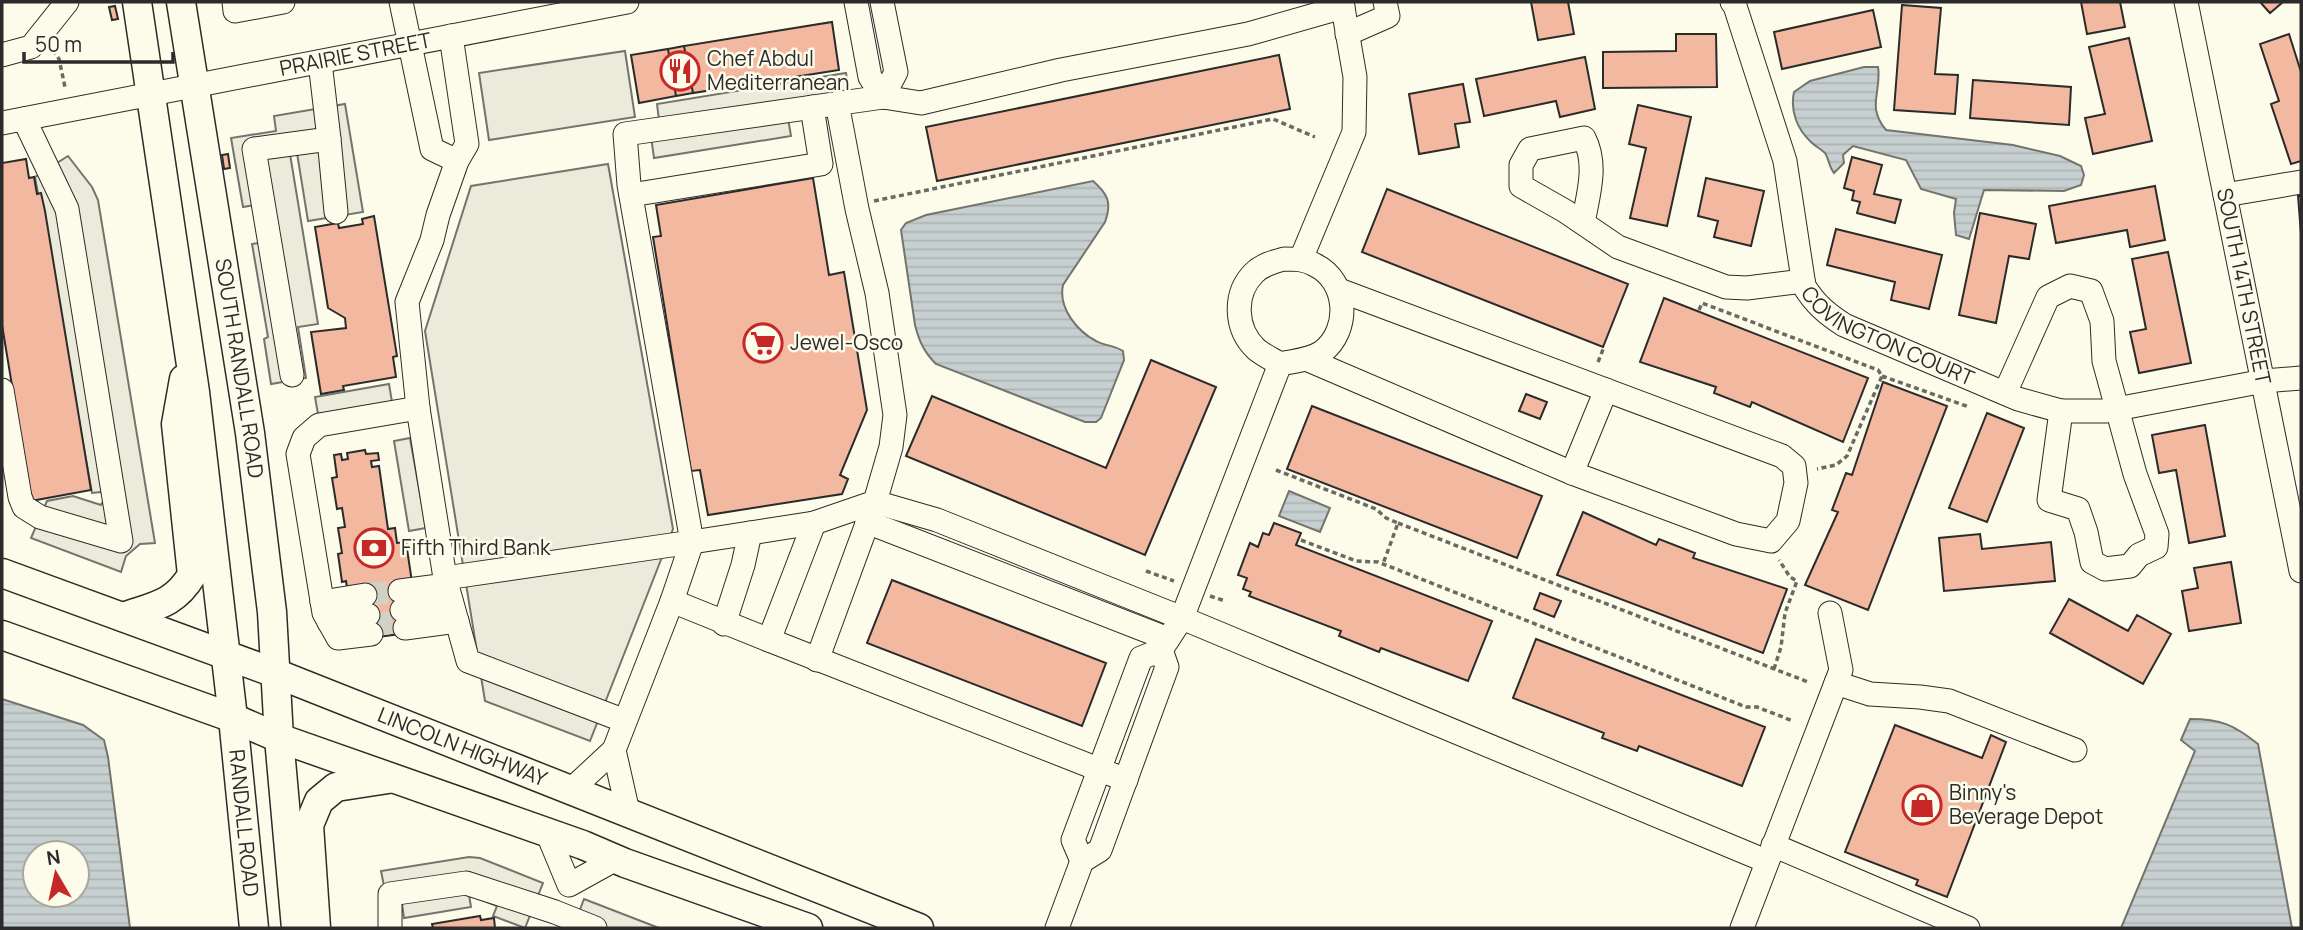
<svg xmlns="http://www.w3.org/2000/svg" width="2303" height="930" viewBox="0 0 2303 930" font-family="Manrope,sans-serif">
<style>
.parking{fill:#eceadb;stroke:#74746e;stroke-width:2}
.water{fill:url(#water-rules);stroke:#74746e;stroke-width:2;fill-rule:evenodd}
.building{fill:#f2b8a0;stroke:#2b2b2b;stroke-width:2}
.lines{fill:none;stroke-linecap:round;stroke-linejoin:round}
.minor-tunnel{stroke:#d3d1c4;stroke-width:23;stroke-dasharray:23 11;stroke-linecap:butt}
.minor-casing{stroke:#2b2b2b;stroke-width:25}
.major-casing{stroke:#2b2b2b;stroke-width:31}
.path{stroke:#6a6964;stroke-width:3.5;stroke-dasharray:5 3.5;stroke-linecap:butt}
.minor{stroke:#fdfbea;stroke-width:23}
.major{stroke:#fdfbea;stroke-width:28}
.labels{text-anchor:middle;stroke-width:5;stroke-linejoin:round;paint-order:stroke}
.street-label{font-size:21px;fill:#2b2b2b;stroke:#fdfbea}
.poi-label{font-size:21px;fill:#2b2b2b;stroke:#fdfbea;text-anchor:start}
</style>
<defs>
<pattern id="water-rules" width="6" height="5" patternUnits="userSpaceOnUse" patternTransform="scale(1.75)"><rect width="6" height="5" fill="#c7d0d0"/><path d="M0 2.5h6" fill="none" stroke="#abb3b3"/></pattern>
</defs>
<rect width="100%" height="100%" fill="#fdfbea"/>
<path class="parking" d="M625 51 635 117 489 140 479 73Z
M846 73 849 91 785 101 791 136 654 158 649 122 659 120 657 104Z
M345 104 363 212 308 221 297 153 290 154 318 324 298 327 306 378 271 384 264 339 268 337 252 244 265 242 260 204 243 207 231 138 276 131 274 116Z
M68 156 92 187 98 200 155 543 140 544 126 556 121 572 31 538 47 501 73 496 101 505 106 496 101 492 92 493 35 177Z
M608 164 673 529 590 741 485 701 425 331 471 186Z
M389 384 392 402 318 414 315 397Z
M410 438 426 528 409 531 394 441Z
M469 857 480 858 543 883 525 928 493 916 497 906 469 895 471 907 404 918 402 904 384 886 381 871Z
M584 899 659 928H573Z"/>
<path class="water" d="M1864 67H1878C1882 92 1866 106 1886 130L2013 145 2060 156 2081 166 2084 175 2081 185 2064 191 1984 190 1969 239 1956 235 1954 213 1956 199 1921 189 1906 160 1853 146 1843 155 1844 163 1834 173C1829 167 1829 159 1825 153 1821 149 1815 146 1811 142 1797 129 1790 111 1794 92L1810 81Z
M1093 181C1108 194 1112 203 1105 222L1063 285C1058 308 1077 331 1096 341 1105 346 1114 345 1123 351L1124 360 1101 418 1096 422H1085L936 364C924 352 919 341 915 325L901 230 906 223 926 215Z
M1289 491 1330 508 1320 532 1279 516Z
M2 699 83 725 104 740 108 757 130 928H2ZM77 853V895H35V853Z
M2190 719C2221 719 2234 725 2258 744L2292 928H2121L2195 751 2181 740Z"/>
<path class="building" d="M1531 2H1568L1574 34 1538 40Z
M2081 2H2120L2125 27 2087 34Z
M2260 2H2283L2270 13Z
M1902 5 1941 8 1935 74 1958 75 1955 114 1894 110Z
M115 6 118 19 112 20 109 7Z
M1873 10 1881 47 1782 69 1774 32Z
M832 22 839 70 693 93 684 46Z
M1676 34H1716L1717 87 1603 88V52L1676 51Z
M2289 34 2301 72V161L2291 164 2271 104 2279 101 2260 44Z
M2129 38 2152 141 2093 154 2085 118 2105 114 2089 47Z
M684 46 693 93 676 96 668 49Z
M668 49 676 96 639 103 631 55Z
M1279 55 1290 109 937 181 926 127Z
M1585 57 1595 109 1560 117 1556 101 1484 116 1476 79Z
M1973 80 2071 87 2069 125 1970 118Z
M1463 84 1470 122 1455 124 1459 147 1419 154 1409 94Z
M1638 105 1691 117 1667 226 1630 218 1646 148 1629 144Z
M228 154 230 168 224 169 222 155Z
M1852 157 1882 165 1874 194 1901 200 1895 223 1857 213 1860 202 1852 200 1854 191 1844 188Z
M26 159 29 178 34 177 37 194 41 193 45 211 91 490 31 501 2 325V163Z
M813 178 829 275 844 272 867 410 840 475 848 479 842 494 708 515 700 470 691 471 653 237 661 236 656 205Z
M1706 178 1764 191 1751 246 1714 237 1718 221 1698 216Z
M2155 186 2165 240 2130 247 2127 230 2056 243 2049 206Z
M1387 189 1628 284 1603 347 1362 252Z
M2298 196H2301V234Z
M1980 213 2036 224 2029 259 2009 256 1996 323 1959 315Z
M374 216 397 356 393 357 396 377 343 386 344 390 321 394 311 332 346 328 345 318 328 308 315 227 338 223 339 228 363 224 362 219Z
M1836 229 1942 255 1929 309 1891 300 1895 282 1827 265Z
M2168 252 2191 363 2139 373 2130 332 2146 329 2132 259Z
M1664 298 1868 378 1843 442 1752 402 1750 407 1714 393 1716 387 1640 362Z
M1151 360 1216 387 1145 555 906 456 932 396 1106 468Z
M1883 382 1947 406 1868 610 1805 585 1838 512 1832 510 1846 473 1852 475Z
M1526 394 1547 402 1540 419 1519 411Z
M1312 406 1542 496 1517 558 1287 469Z
M1987 413 2024 428 1987 522 1949 508Z
M2205 425 2225 536 2189 543 2176 470 2159 473 2152 435Z
M365 450 366 454 378 453 379 460 371 461 372 467 379 466 388 529 395 528 397 543 406 542 412 582 406 633 372 638 348 594 346 581 342 582 338 554 342 553 338 528 345 527 342 508 337 509 332 478 337 477 334 455 341 454 342 460 348 459 347 453Z
M1583 512 1656 545 1659 539 1695 553 1693 558 1787 589 1763 653 1557 575Z
M1274 523 1301 533 1296 545 1492 621 1468 681 1381 648 1379 652 1339 636 1341 631 1249 596 1251 592 1243 589 1247 578 1238 575 1250 543 1258 547 1263 533 1269 535Z
M1980 534 1982 549 2051 542 2055 581 1944 591 1939 538Z
M2231 562 2241 623 2189 631 2182 591 2198 588 2194 568Z
M892 580 1106 663 1082 726 867 643Z
M1540 593 1561 601 1554 617 1534 609Z
M2069 599 2128 631 2137 615 2171 634 2143 684 2050 633Z
M1536 639 1765 727 1742 786 1639 746 1637 751 1602 738 1604 733 1513 698Z
M1895 725 1982 758 1991 735 2006 742 1947 897 1916 885 1918 880 1845 852Z
M480 916 481 920 494 918 495 928H433L432 924Z"/>
<g class="lines">
<path class="minor-tunnel" d="M365 595 400 591
M370 626 404 620"/>
<g class="minor-casing">
<g id="minor">
<path d="M234 2 235 11 283 2"/>
<path d="M401 2 432 149 457 161 467 144 451 36"/>
<path d="M856 2 870 77 883 97"/>
<path d="M882 2 896 72 883 97"/>
<path id="s1" d="M1732 2 1735 6 1785 161 1804 286C1815 304 1827 314 1844 325L2018 399 2061 411H2106L2264 381 2301 378"/>
<path id="s2" d="M2186 2 2301 571"/>
<path d="M1347 34 1388 16 1385 2"/>
<path d="M2 55 31 47 67 2"/>
<path d="M837 103 857 209 877 293 895 415 891 447 875 502 814 523 692 542 629 185 625 134 883 97 921 103 1061 70 1248 34 1343 7"/>
<path id="s3" d="M2 123 627 2"/>
<path d="M329 139 336 212"/>
<path d="M631 195 821 164 812 107"/>
<path d="M2225 195 2301 182"/>
<path d="M1583 223C1588 195 1598 165 1584 138L1530 149 1521 165V186L1565 211 1618 247 1726 287 1747 288 1803 281"/>
<path d="M1284 259C1295 259 1305 259 1315 265 1348 281 1351 330 1322 352 1310 360 1294 361 1280 364 1272 359 1263 355 1256 349 1235 329 1233 294 1254 273 1262 265 1273 262 1284 259Z"/>
<path d="M1301 259 1354 132 1355 77 1342 2"/>
<path d="M1306 359 1572 473 1736 534 1771 541 1788 521 1796 483 1794 466 1782 456 1339 290"/>
<path d="M292 375 254 149 329 139 320 62"/>
<path d="M2 390 20 497 24 507 40 517 121 541 67 209 24 119"/>
<path d="M2005 393 2048 297 2070 286 2091 291 2102 321 2104 361 2135 474 2157 534 2156 547 2139 555 2130 566 2105 569 2092 562 2086 532 2078 509 2049 500 2061 411"/>
<path d="M418 408 407 302 432 240 438 215 457 161"/>
<path d="M1572 473 1606 390"/>
<path d="M867 522 1168 639"/>
<path d="M400 591 447 585"/>
<path d="M672 601 769 640 814 523"/>
<path d="M322 602 365 595"/>
<path d="M402 610 451 601"/>
<path d="M329 622 368 615"/>
<path d="M724 624 743 565 750 533"/>
<path d="M405 628 457 621"/>
<path d="M371 634 338 638 324 613 298 454 304 438 319 425 418 408 445 578"/>
<path d="M769 640 1126 780"/>
<path d="M817 660 875 502 937 520 1182 618 1766 861"/>
<path d="M1836 683 1870 694 1920 697 1949 701 2075 750"/>
<path d="M614 750 672 601 692 542 445 578 468 661 625 721"/>
<path d="M572 789 614 750 628 812"/>
<path d="M547 832 569 885 616 859"/>
<path d="M1773 845 1968 928"/>
<path d="M1082 861 1073 840 1141 658 1161 650 1182 618 1280 364"/>
<path d="M390 928V894L466 883 555 912 595 928"/>
<path d="M1057 928 1082 861 1100 850 1167 667 1161 650"/>
<path d="M1742 928 1841 670 1830 613"/>
</g>
</g>
<g class="major-casing">
<g id="major">
<path id="s4" d="M137 2 195 392 233 718 254 928"/>
<path id="s5" d="M181 2 250 433 272 612 279 738 296 928"/>
<path id="s6" d="M2 573 275 673 919 928"/>
<path d="M123 617C154 606 174 605 192 575L176 424 184 379"/>
<path d="M2 635 233 718 279 738 583 845 625 863 808 928"/>
<path d="M316 928 309 825 319 801 336 787 388 779"/>
</g>
</g>
<path class="path" d="M53 50 59 59 65 87
M874 201 1273 119 1315 137
M1699 310 1702 303 1878 370 1882 376 1847 456 1836 465 1817 469
M1598 362 1604 347
M1882 376 1969 407
M1276 470 1376 509 1386 518 1398 523 1383 564
M1398 523 1808 682
M1301 540 1356 561 1378 562 1746 707H1757L1793 721
M1146 571 1174 581
M1210 596 1225 601
M1774 669 1781 647 1785 613 1797 581 1790 577 1779 560"/>
<use href="#minor" class="minor"/>
<use href="#major" class="major"/>
</g>
<defs>
<g id="restaurant-ring" transform="scale(2.0125)"><circle r="9.5" fill="#fdfbea" stroke="#c62828" stroke-width="1.5"/><path d="M-5-6h1v4h1v-4h1v4h1v-4h1v5L-1.5 .5V6h-2V.5L-5-1ZM5-6V6H3V1.5H1.5Q1.5-4 5-6Z" fill="#c62828"/></g>
<g id="supermarket-ring" transform="scale(2.0125)"><circle r="9.5" fill="#fdfbea" stroke="#c62828" stroke-width="1.5"/><path d="M-6-5.5h2.5l.6 2H6L4.5 2H-2.5L-4.4-4H-6ZM-1.5 3.2a1.3 1.3 0 1 0 .1 0ZM3 3.2a1.3 1.3 0 1 0 .1 0Z" fill="#c62828"/></g>
<g id="bank-ring" transform="scale(2.0125)"><circle r="9.5" fill="#fdfbea" stroke="#c62828" stroke-width="1.5"/><path d="M-6-4H6V4H-6ZM0-2.3a2.3 2.3 0 1 0 0 4.6a2.3 2.3 0 1 0 0-4.6Z" fill="#c62828"/></g>
<g id="shop-ring" transform="scale(2.0125)"><circle r="9.5" fill="#fdfbea" stroke="#c62828" stroke-width="1.5"/><path d="M-5-2.5h2.3a2.7 3.5 0 0 1 5.4 0H5L5.5 6h-11ZM-1.5-2.5h3a1.5 2.3 0 0 0-3 0Z" fill="#c62828"/></g>
</defs>
<g fill-rule="evenodd">
<use href="#restaurant-ring" x="680" y="71"/>
<use href="#supermarket-ring" x="763" y="343"/>
<use href="#bank-ring" x="374" y="548"/>
<use href="#shop-ring" x="1922" y="805"/>
</g>
<g class="labels">
<g class="street-label">
<text dy="7" stroke="none"><textPath href="#s3" startOffset="360">PRAIRIE STREET</textPath></text>
<text dy="7" stroke="none"><textPath href="#s2" startOffset="290">SOUTH 14TH STREET</textPath></text>
<text dy="7" stroke="none"><textPath href="#s1" startOffset="394">COVINGTON COURT</textPath></text>
<text dy="7" stroke="none"><textPath href="#s5" startOffset="371">SOUTH RANDALL ROAD</textPath></text>
<text dy="7" stroke="none"><textPath href="#s6" startOffset="492">LINCOLN HIGHWAY</textPath></text>
<text dy="7" stroke="none"><textPath href="#s4" startOffset="828">RANDALL ROAD</textPath></text>
</g>
<g class="poi-label">
<text x="707" y="66">Chef Abdul<tspan x="707" dy="24">Mediterranean</tspan></text>
<text x="790" y="350">Jewel-Osco</text>
<text x="401" y="555">Fifth Third Bank</text>
<text x="1949" y="800">Binny's<tspan x="1949" dy="24">Beverage Depot</tspan></text>
</g>
</g>
<rect width="2303" height="930" fill="none" stroke="#2b2b2b" stroke-width="7"/>
<g transform="translate(56 874) rotate(351)"><circle r="33" fill="#fdfbea" stroke="#a9a89e" stroke-width="2"/>
<path d="M0-5L12 26L0 18L-12 26Z" fill="#c62828"/>
<text y="-10" font-size="19" font-weight="bold" text-anchor="middle" fill="#2b2b2b">N</text>
</g>
<path d="M24 52v10h149v-10" fill="none" stroke="#2b2b2b" stroke-width="3.5"/>
<text x="35" y="52" font-size="21" fill="#2b2b2b" stroke="#fdfbea" stroke-width="5" paint-order="stroke">50 m</text>
</svg>
